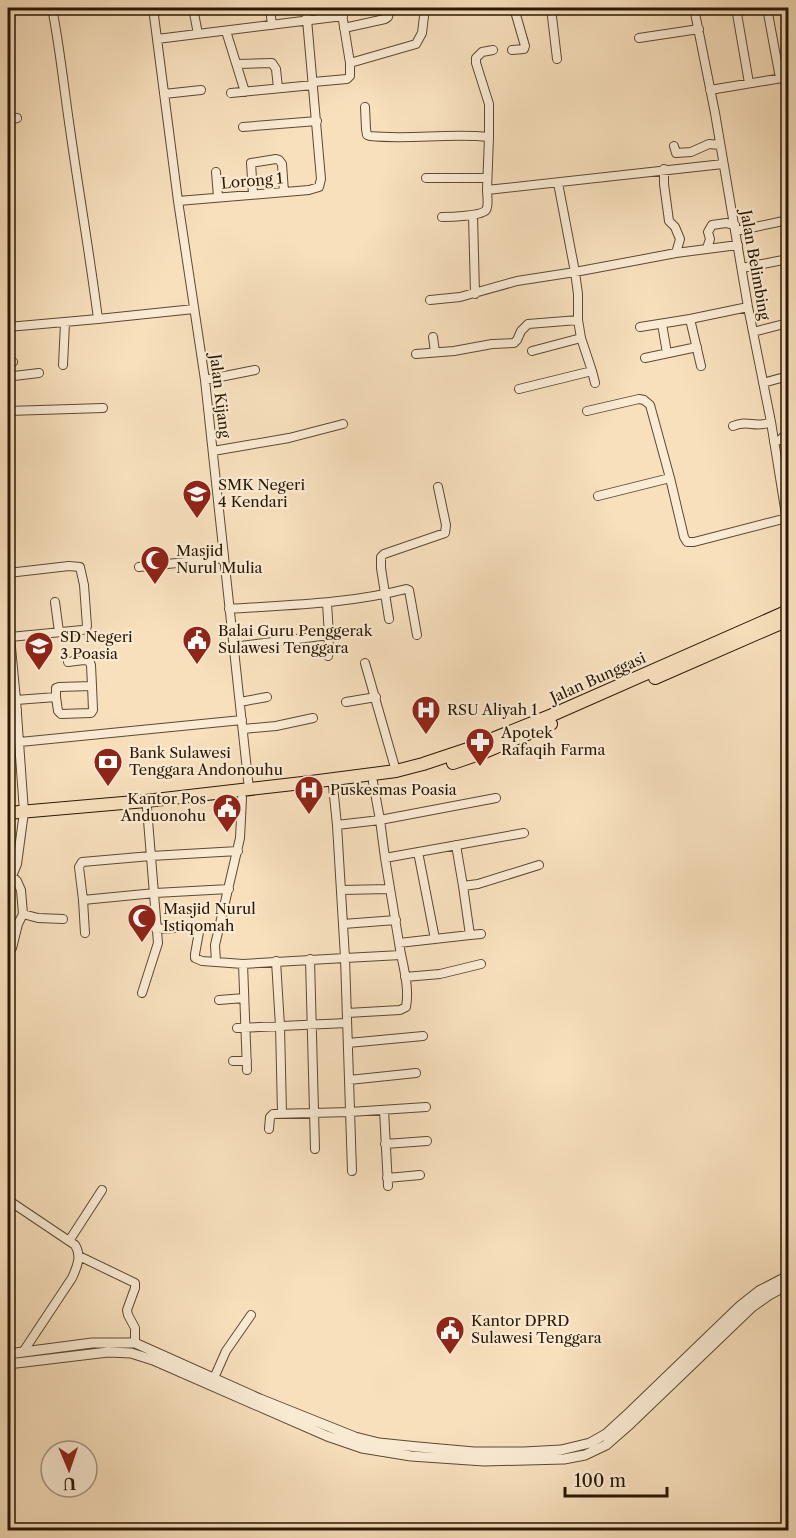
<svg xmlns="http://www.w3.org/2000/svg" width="796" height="1538" viewBox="0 0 796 1538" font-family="'Libre Caslon Text',serif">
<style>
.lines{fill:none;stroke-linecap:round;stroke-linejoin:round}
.minor-casing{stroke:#5d4932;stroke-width:10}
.tertiary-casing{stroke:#5d4932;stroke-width:11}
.trunk-casing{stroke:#291704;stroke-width:14}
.minor{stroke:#faebd4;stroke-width:8}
.tertiary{stroke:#faebd4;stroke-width:9}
.trunk{stroke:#f8e0bd;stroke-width:12}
.labels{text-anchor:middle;stroke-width:4.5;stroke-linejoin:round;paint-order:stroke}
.street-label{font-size:15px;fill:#291704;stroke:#faebd4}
.poi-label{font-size:15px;fill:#291704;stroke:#faebd4;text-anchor:start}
</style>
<rect width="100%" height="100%" fill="#f8e0bd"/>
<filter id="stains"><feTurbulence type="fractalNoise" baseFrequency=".00333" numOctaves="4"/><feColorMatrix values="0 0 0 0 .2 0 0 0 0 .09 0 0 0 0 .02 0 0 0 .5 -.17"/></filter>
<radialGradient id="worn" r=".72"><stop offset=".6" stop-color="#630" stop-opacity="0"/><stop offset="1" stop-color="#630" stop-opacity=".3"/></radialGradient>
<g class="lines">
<g class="minor-casing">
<path id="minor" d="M153 8 178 201 205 380 249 789
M193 8 198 34
M270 8 272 25
M551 8 557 59
M694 8 715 113 748 307 771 422 788 527
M736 8 749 83
M767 8 780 78
M344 28 385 19 388 17 390 8
M226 31 245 92
M639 38 699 29
M157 39 343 16
M512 50 524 49 525 46 514 8
M350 63 416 44 422 33 425 8
M237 64 272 63 276 69 278 88
M313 82 347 79 350 76V63L341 8
M710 90 788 77
M231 93 313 85
M164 94 201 90
M365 107 366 129 367 135 370 136C409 140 449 133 489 137L487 190 723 164
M8 120 17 118
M243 127 317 121
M489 137V104L476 63V58L482 52 493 50
M674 146 676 153 691 152 709 144 720 145
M664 169V184L669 221 675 227 680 239 676 253
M216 172 218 197
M426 178H487
M558 183 575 272 578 294V320L581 338 592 371 595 383
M253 194 251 163 276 159 279 160 282 164 284 192
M178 201 309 190 319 187 321 179 306 8
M473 215 475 294
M442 217C450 217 482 216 486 210 489 206 487 195 487 190
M736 231 788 220
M707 248 710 239 708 232 712 225 726 223 735 225
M8 259 9 258
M742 268 788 259
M430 300 460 297 517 281 575 272 676 253 738 245
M98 319 194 309
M690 319 701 366
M662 324 667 353
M8 327 98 319C90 256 79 193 70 129 64 89 60 48 52 8
M640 327 690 319 748 307
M753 332 788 323
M433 337 435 352
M532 351 581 338
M416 354 454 351 492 344 514 343 517 340 521 331 528 324 578 320
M645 358 697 347
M8 361 13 362
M63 365 65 323
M8 378 14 376 39 373
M205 380 255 370
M763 383 788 376
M519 389 592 371
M8 411 103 408
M587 411 639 399 644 400 650 405 670 478 684 537 687 542H694L787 518
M733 426C749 419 754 429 771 422
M774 442 780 440 788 432
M213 451 289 438 343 424
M598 496 670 478
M139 567 224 558
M8 573 69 566 80 567 84 585 87 626 86 629 82 630 10 637
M55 602 59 632
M327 603 329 635
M229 609C288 605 348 604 406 589L409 590 417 635
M8 616 16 700 24 812 17 864 12 876 8 880
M389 619 381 568V557L384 554 445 533 446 525 438 487
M233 647 329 635 328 656
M365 663 396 771
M56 697 58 711 61 714 91 713 93 710 92 686
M16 700 56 697V688L59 687 92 686 91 665 89 661 84 660 68 662
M240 702 267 697
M346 702 376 697
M8 707 17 710
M243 729 276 726 313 718
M20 742 242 720
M373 782 380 820 385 858 524 833
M242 798 240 838 215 945 216 962 243 964 345 958 337 825 333 786
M337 825 380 820 496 798
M456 845 463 886 478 884 539 865
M418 852 435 939
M385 858 399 943 470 935 463 886
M229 889 155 893 83 900 79 867 82 862 151 856 238 851
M341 890 390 889
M83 900 85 933
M23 914 38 918 63 919
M343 924 396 920
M156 929 196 927 199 928V932L195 954V958L202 961 216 962
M470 935 481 934
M12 948 18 924 23 914 21 890 17 881 12 876
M310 959 315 1149
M276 961 280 1026 282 1113
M243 964 247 1070
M405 977 440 974 481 964
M142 993 158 943 147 808
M219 1000 244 998
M347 1013 400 1010 406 1007C410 986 402 963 399 943
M237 1028 347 1023
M348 1043 423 1036
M233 1061H247
M349 1080 416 1073
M384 1110 388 1186
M269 1129 270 1117 273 1114 350 1112 426 1107
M385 1144 427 1141
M352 1171 345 958 401 955
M387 1178 420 1175
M8 1200 75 1245C82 1256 77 1267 72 1278L23 1352
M69 1241 102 1190
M79 1256 135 1283V1288L127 1310 128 1315 135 1328V1343
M214 1378 226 1351 251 1315"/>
</g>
<g class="tertiary-casing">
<path id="tertiary" d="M8 1354 92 1343H135L260 1399 355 1437 379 1443 418 1447 474 1452H524L561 1450 590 1443 606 1434 630 1412 740 1306 759 1291 788 1276
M8 1364 108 1352 131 1353 153 1360 327 1436 362 1448 411 1456 484 1461 564 1459 585 1455 606 1445 630 1424 752 1307 769 1295 788 1285"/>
</g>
<g class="trunk-casing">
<path id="trunk" d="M655 678 788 620
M453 763 482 753 551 724
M8 813 146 801 311 782 396 771 423 764 465 750 552 715 788 611"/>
</g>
<use href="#minor" class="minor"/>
<use href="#tertiary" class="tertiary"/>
<use href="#trunk" class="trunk"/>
</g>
<defs>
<g id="school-pin" transform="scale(1.5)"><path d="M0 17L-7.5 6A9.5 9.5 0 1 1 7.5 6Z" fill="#8f2418" stroke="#faebd4"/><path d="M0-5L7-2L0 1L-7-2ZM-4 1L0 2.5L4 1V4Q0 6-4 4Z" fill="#fff"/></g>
<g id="mosque-pin" transform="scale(1.5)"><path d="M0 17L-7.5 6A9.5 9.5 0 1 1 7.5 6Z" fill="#8f2418" stroke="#faebd4"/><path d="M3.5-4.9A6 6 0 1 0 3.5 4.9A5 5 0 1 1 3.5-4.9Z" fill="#fff"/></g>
<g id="civic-pin" transform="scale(1.5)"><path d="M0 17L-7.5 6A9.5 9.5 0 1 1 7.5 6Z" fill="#8f2418" stroke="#faebd4"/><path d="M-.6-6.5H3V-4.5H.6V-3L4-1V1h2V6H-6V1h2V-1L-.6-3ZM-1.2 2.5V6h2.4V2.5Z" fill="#fff"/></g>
<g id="hospital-pin" transform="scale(1.5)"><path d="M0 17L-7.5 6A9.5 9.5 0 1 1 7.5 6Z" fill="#8f2418" stroke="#faebd4"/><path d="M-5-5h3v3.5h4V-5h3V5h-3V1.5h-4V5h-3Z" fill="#fff"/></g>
<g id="pharmacy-pin" transform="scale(1.5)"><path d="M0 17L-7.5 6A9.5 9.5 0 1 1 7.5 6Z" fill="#8f2418" stroke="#faebd4"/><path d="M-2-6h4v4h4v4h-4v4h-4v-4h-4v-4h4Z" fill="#fff"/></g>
<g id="bank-pin" transform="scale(1.5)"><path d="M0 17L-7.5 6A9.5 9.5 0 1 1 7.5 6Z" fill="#8f2418" stroke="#faebd4"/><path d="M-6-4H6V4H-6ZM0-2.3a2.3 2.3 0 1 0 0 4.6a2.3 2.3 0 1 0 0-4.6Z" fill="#fff"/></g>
</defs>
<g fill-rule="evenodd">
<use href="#school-pin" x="197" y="494"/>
<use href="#mosque-pin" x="155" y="560"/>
<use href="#civic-pin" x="197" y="640"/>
<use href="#school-pin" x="39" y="646"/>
<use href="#hospital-pin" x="426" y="710"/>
<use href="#pharmacy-pin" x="480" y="742"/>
<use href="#bank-pin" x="108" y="762"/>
<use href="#hospital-pin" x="309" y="790"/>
<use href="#civic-pin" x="227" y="808"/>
<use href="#mosque-pin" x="142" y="918"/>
<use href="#civic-pin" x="450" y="1330"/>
</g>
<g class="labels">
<g class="street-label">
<text transform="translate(252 181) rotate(-5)" y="5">Lorong 1</text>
<text transform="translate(755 265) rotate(80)" y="5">Jalan Belimbing</text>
<text transform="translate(220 396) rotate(83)" y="5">Jalan Kijang</text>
<text transform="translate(598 678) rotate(-24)" y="5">Jalan Bunggasi</text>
</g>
<g class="poi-label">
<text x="218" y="490">SMK Negeri<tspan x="218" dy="17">4 Kendari</tspan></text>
<text x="176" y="556">Masjid<tspan x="176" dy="17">Nurul Mulia</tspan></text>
<text x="218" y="636">Balai Guru Penggerak<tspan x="218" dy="17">Sulawesi Tenggara</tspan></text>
<text x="60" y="642">SD Negeri<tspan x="60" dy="17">3 Poasia</tspan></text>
<text x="447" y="715">RSU Aliyah 1</text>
<text x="501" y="738">Apotek<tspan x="501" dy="17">Rafaqih Farma</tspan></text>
<text x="129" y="758">Bank Sulawesi<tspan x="129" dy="17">Tenggara Andonouhu</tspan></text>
<text x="330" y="795">Puskesmas Poasia</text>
<text x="206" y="804" text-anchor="end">Kantor Pos<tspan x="206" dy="17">Anduonohu</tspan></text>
<text x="163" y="914">Masjid Nurul<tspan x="163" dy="17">Istiqomah</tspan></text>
<text x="471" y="1326">Kantor DPRD<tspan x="471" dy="17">Sulawesi Tenggara</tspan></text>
</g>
</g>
<rect width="796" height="1538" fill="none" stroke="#f8e0bd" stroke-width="30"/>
<rect x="9" y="9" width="778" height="1520" fill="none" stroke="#291704" stroke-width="3"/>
<rect x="15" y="15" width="766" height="1508" fill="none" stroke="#291704" stroke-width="1.5"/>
<g transform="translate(69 1469) rotate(178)"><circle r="28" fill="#faebd4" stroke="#a69681" stroke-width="1.5"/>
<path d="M0-4.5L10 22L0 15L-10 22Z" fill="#8f2418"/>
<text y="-9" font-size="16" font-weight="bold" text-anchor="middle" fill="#291704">U</text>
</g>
<path d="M565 1487v9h102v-9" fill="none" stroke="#291704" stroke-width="3"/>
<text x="574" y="1487" font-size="18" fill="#291704" stroke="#faebd4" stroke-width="4.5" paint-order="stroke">100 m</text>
<rect width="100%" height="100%" filter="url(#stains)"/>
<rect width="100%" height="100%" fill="url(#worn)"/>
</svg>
